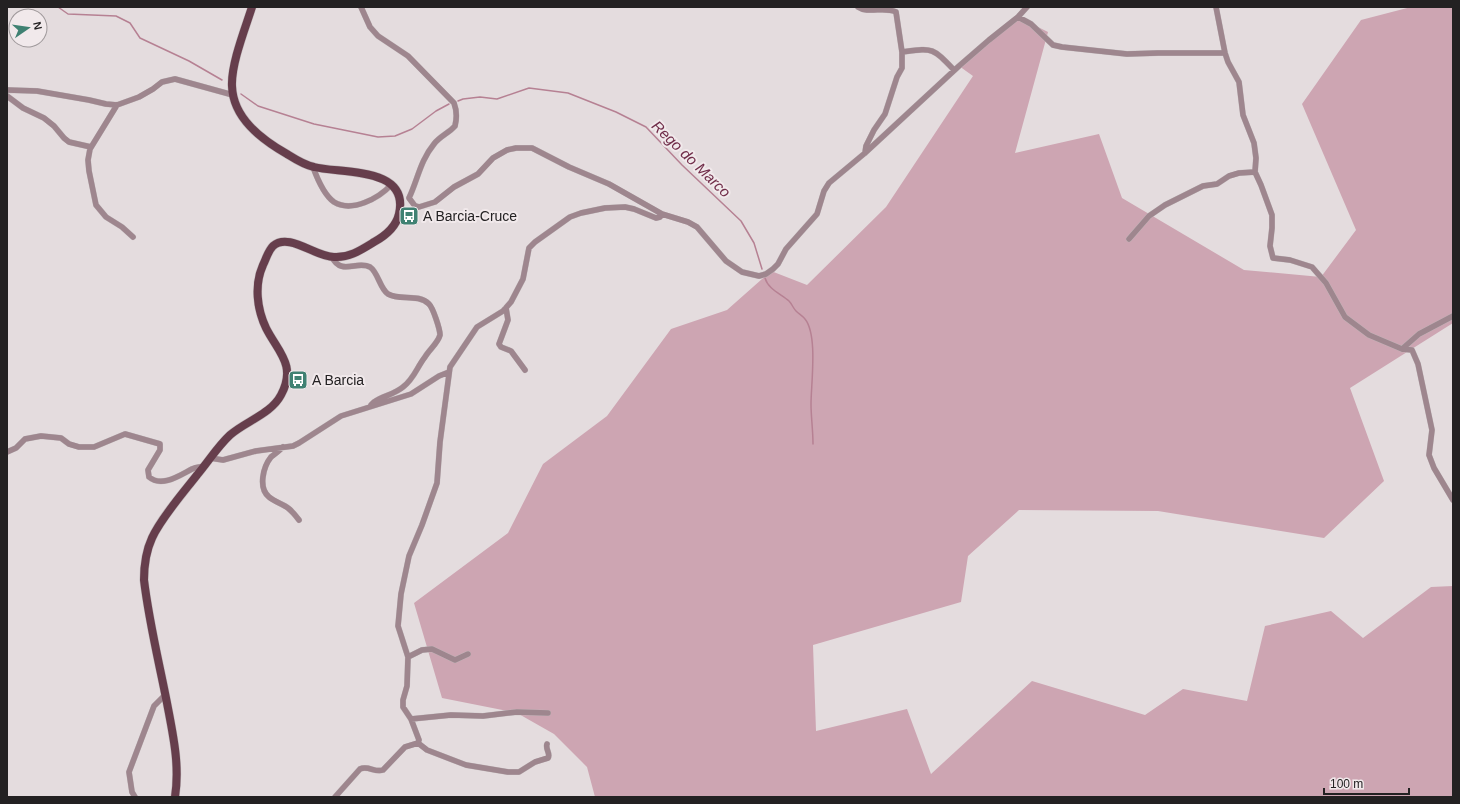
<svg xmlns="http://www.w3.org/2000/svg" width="1460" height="804" viewBox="0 0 1460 804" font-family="Helvetica,sans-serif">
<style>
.green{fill:#cda5b2}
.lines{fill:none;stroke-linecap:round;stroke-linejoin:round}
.stream{stroke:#b68193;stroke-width:1.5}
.street-casing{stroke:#c1babc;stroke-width:6}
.primary-casing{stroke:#c1babc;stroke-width:9}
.street{stroke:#9e868e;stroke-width:5.5}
.primary{stroke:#663e4c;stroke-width:8}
.labels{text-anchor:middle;stroke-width:4;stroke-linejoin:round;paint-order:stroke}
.poi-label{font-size:14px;fill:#232122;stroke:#f1e9eb;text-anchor:start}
.water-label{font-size:15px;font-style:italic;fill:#702d49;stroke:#f1e9eb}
</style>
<rect width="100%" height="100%" fill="#e4dcde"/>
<path class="green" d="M1411 7H1453V323L1350 388 1384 481 1324 538 1158 511 1019 510 968 556 961 602 813 645 816 731 907 709 931 774 1032 681 1145 715 1183 689 1247 701 1265 626 1331 611 1363 638 1431 587 1453 586V797H595L587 767 554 734 517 713 442 698 414 603 508 533 543 464 607 416 671 329 727 310 771 271 807 285 886 207 973 76 959 66 1018 17 1048 32 1015 153 1099 134 1122 198 1244 270 1321 277 1356 230 1302 104 1361 20Z"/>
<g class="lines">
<path class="stream" d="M58 7 68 14 116 16 130 23 140 38 189 61 222 80
M241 94 258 106 314 124 378 137 395 136 412 129 436 111 449 104
M458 101 463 99 480 97 497 99 529 88 568 93 616 112 646 127 682 165 741 221 754 243 762 269
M765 278C768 289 781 294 789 301 792 304 793 308 796 311 799 314 803 316 805 319 818 335 811 384 811 404 811 417 813 430 813 444"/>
<g class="street-casing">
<path id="street" d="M361 7 370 27 378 36 408 56 454 103C457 111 457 118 455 126 449 133 440 136 434 144 420 161 418 179 409 198L415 206 419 207 435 202 454 187 478 174 493 158 507 150 516 148H532L569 167 609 184 662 214 688 222 697 227 726 261 742 272 759 276 766 274 773 269 778 264 786 249 817 214 824 191 829 183 865 153 959 66 989 40 1018 17 1027 7
M858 7C868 14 885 6 896 12L902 52C933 48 932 47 954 70
M1216 7 1225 53 1228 62 1239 82 1243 115 1254 143 1256 158 1255 172 1261 185 1272 215V228L1270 246 1273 258 1290 260 1312 267 1326 283 1345 317 1369 335 1402 349 1412 350 1418 364 1432 430 1429 455 1434 468 1453 500
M1018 17 1031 24 1053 45 1062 47 1127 54 1158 53H1225
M7 90 37 91 89 100 106 104 117 105 139 97 153 89 162 82 175 79 233 95
M7 96 23 108 44 118 54 126 64 138 69 142 91 147
M117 105 90 149 88 160 89 171 96 205 106 217 122 227 133 237
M865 153 866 146 874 130 885 114 897 77 902 68V52
M313 167C317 178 324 195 334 202 352 213 379 198 391 185
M1129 239 1149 216 1165 205 1203 186 1217 184 1229 176 1239 173 1255 172
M332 257C341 276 357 260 370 267 378 272 380 289 388 294 400 301 418 293 429 304 433 308 440 329 440 335 438 343 429 350 425 357 417 367 414 379 403 387 395 394 383 396 374 402L371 405
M506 308 508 320 499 344 501 347 511 351 525 370
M1402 349 1419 334 1453 316
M283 447C279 451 275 454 271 457 263 467 258 488 269 497 275 502 283 504 288 508 292 511 296 516 299 520
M7 452 16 448 25 439 41 436 61 438 69 444 79 447H94L125 434 160 444V450L148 470 149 477C162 488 180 475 192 469 196 467 200 467 205 466
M210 458 223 460 256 451 293 446 299 443 341 416 411 394 439 376 449 372
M408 657 422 650 432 649 455 660 468 654
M411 719 451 715 483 716 517 712 548 713
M418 743 427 750 466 765 508 772H519L535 762 548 758C551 754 545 749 547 744
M135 797 132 792 129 772 154 706 165 695
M335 797 360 769C368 765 375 773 383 770L405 747 418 743 419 740 411 719 403 707V700L407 686 408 657 398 626 401 594 409 556 422 525 437 483 440 442 450 367 477 327 503 311 511 302 523 279 529 248 535 242 570 217 581 213 605 208 625 207 634 209 656 218 660 217 662 214"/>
</g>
<g class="primary-casing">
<path id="primary" d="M175 797C180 765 173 735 167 703 159 662 149 622 144 580 144 566 146 551 152 538 161 518 183 493 197 475 208 462 218 446 230 435 246 421 271 414 281 395 297 365 278 352 266 328 257 309 254 285 263 265 266 259 268 251 273 246 289 232 315 257 334 257 349 258 361 250 374 242 385 236 396 227 399 214 410 166 341 174 314 167 304 165 295 159 287 154 261 139 233 118 232 86 231 64 245 29 252 7"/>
</g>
<use href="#street" class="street"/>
<use href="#primary" class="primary"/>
</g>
<defs>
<g id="bus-square" transform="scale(1)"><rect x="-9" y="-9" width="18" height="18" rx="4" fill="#3f8172" stroke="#f1e9eb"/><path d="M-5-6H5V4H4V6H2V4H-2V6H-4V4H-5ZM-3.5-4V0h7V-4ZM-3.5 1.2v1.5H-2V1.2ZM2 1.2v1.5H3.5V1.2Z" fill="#fff"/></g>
</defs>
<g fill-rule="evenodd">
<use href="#bus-square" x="409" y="216"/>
<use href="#bus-square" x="298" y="380"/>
</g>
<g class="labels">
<g class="poi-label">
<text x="423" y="221">A Barcia-Cruce</text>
<text x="312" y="385">A Barcia</text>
</g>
<g class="water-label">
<text transform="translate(691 159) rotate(44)" y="5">Rego do Marco</text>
</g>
</g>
<rect width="1460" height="804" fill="none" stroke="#232122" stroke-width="16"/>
<g transform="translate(28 28) rotate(77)"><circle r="19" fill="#f1e9eb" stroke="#9f999b"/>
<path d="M0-3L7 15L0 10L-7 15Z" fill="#3f8172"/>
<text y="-6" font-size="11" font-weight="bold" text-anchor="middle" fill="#232122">N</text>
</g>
<path d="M1324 788v6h85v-6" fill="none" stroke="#232122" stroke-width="2"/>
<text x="1330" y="788" font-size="12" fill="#232122" stroke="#f1e9eb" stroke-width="3" paint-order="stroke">100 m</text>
</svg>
